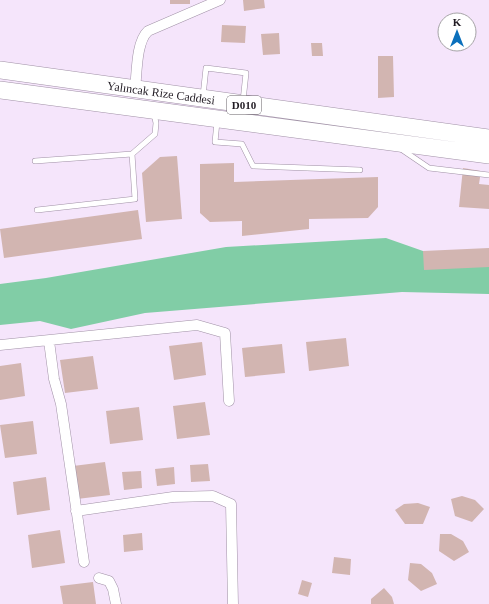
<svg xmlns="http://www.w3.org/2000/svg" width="489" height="604" viewBox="0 0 489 604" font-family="Georgia,serif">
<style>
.forest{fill:#81cda6}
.building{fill:#d2b5b1}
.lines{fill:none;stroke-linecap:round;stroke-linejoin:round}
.service-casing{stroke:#a091a6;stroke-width:6}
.minor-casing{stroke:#a091a6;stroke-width:11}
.trunk-casing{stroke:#a091a6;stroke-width:18}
.service{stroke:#fff;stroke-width:5}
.minor{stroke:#fff;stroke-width:10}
.trunk{stroke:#fff;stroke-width:17}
.labels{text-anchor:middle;stroke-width:3;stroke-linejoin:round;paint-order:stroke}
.shield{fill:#fff;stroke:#645f65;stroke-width:1}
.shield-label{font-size:11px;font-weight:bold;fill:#211b23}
.street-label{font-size:12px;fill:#211b23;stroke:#fff}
</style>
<rect width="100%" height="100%" fill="#f5e5fb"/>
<path class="forest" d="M386 238 423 251 489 267V294L402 292 145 313 71 329 40 321 0 325V284L46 278 226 247Z"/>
<path class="building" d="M170 0H190V4H170Z
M243 0H264L265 8 244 11Z
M222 25 246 26 245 43 221 42Z
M279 33 280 54 263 55 261 34Z
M311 43H322L323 56H312Z
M378 56H393L394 97 378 98Z
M177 156 182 219 146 222 142 173 160 157Z
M234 163V182L378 177V207L368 218 309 219V229L242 236V221L210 222 200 213V164Z
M463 168 481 171 479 184 489 185V209L459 207Z
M138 210 142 239 4 258 0 229Z
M489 248V267L424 270 423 251Z
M346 338 349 366 309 371 306 342Z
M202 342 206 375 174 380 169 346Z
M282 344 285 373 245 377 242 348Z
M93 356 98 389 65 393 60 360Z
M21 363 25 396 0 400V366Z
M205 402 210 435 177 439 173 406Z
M139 407 143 440 110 444 106 411Z
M33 421 37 454 5 458 0 425Z
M105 462 110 495 77 499 73 466Z
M208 464 210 481 191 482 190 465Z
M174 467 175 484 157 486 155 469Z
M141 471 142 488 124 490 122 472Z
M46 477 50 510 17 515 13 482Z
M462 496 475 500 484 509 472 522 455 516 451 499Z
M418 503 430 507 423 524H405L395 510 404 504Z
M60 530 65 563 32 568 28 535Z
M142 533 143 550 124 552 123 535Z
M440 534H451L463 541 469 552 454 561 439 551Z
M334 557 351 559 350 575 332 573Z
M410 563 421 564 432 573 437 584 421 591 408 580Z
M302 580 312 583 308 597 298 594Z
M93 582 96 604H63L60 586Z
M384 588 392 597 394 604H371V599Z"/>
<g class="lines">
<g class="service-casing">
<path id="service" d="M203 96 206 68 246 73 243 101
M217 122 215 142 242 144 253 166 360 170
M401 149 429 168 489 175
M132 154 155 134 156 123 154 114
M35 161 132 154 135 199 37 210"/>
</g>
<g class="minor-casing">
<path id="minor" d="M135 90C137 73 136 42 148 31L220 0
M49 341 54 379 61 404 84 562
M0 345 197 325 225 333 229 401
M76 511 173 497 213 496 231 504 233 604
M99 578 109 581 113 589 116 604"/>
</g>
<g class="trunk-casing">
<path id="trunk" d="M0 70 489 138
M0 90 489 155"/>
</g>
<use href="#service" class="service"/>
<use href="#minor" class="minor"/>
<use href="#trunk" class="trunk"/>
</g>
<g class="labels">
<rect class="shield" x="227" y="96" width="34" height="18" rx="3"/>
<g class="shield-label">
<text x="244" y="109">D010</text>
</g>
<g class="street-label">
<text transform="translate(161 93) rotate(8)" y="4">Yalıncak Rize Caddesi</text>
</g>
</g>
<g transform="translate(457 32)"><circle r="19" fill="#ffffff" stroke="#a6a4a7"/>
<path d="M0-3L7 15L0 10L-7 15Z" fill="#0b70bc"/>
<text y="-6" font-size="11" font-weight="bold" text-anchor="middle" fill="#211b23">K</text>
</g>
</svg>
